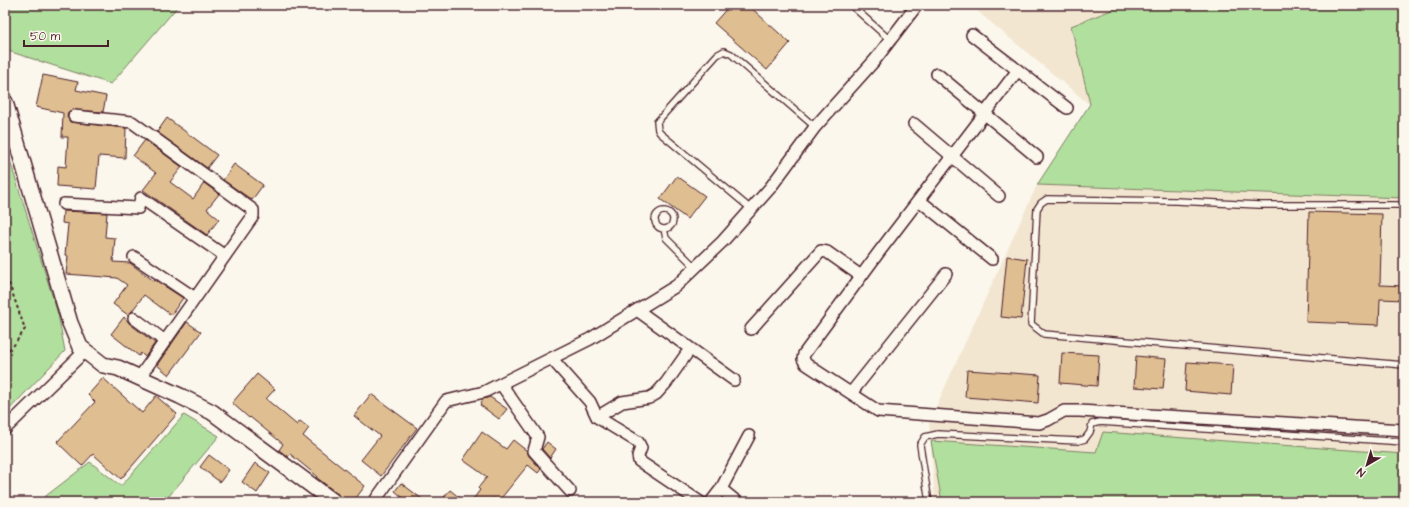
<svg xmlns="http://www.w3.org/2000/svg" width="1409" height="507" viewBox="0 0 1409 507" font-family="'Architects Daughter',sans-serif">
<style>
.built{fill:#f3e6d1}
.green{fill:#b1df9e;stroke:#7e7f64}
.building{fill:#dfbe91;stroke:#4a1f2b}
.lines{fill:none;stroke-linecap:round;stroke-linejoin:round}
.lane-casing{stroke:#4a1f2b;stroke-width:8}
.street-casing{stroke:#4a1f2b;stroke-width:14}
.secondary-casing{stroke:#4a1f2b;stroke-width:18}
.path{stroke:#4a1f2b;stroke-width:2;stroke-dasharray:3 3;stroke-linecap:butt}
.lane{stroke:#fbf7ec;stroke-width:5.5}
.street{stroke:#fbf7ec;stroke-width:11}
.secondary{stroke:#fbf7ec;stroke-width:15}
</style>
<rect width="100%" height="100%" fill="#fbf7ec"/>
<filter id="ink" filterUnits="userSpaceOnUse"><feTurbulence type="fractalNoise" baseFrequency=".025" numOctaves="2"/><feDisplacementMap in="SourceGraphic" scale="8" xChannelSelector="R" yChannelSelector="G"/><feConvolveMatrix kernelMatrix="1 2 1 2 8 2 1 2 1" color-interpolation-filters="sRGB"/></filter>
<g filter="url(#ink)">
<path class="built" d="M970 5H1404V502H935L929 422 1037 185 1090 105Z"/>
<path class="green" d="M5 5H179L111 84 5 50Z
M1124 5H1404V198L1037 185 1090 104 1071 26Z
M5 145 58 314 65 351 5 414Z
M184 415 219 436 164 502H38L90 462 121 486Z
M1103 432 1404 454V502H942L931 441 1096 452Z"/>
<path class="building" d="M730 5H748L790 43 767 70 714 23Z
M43 75 78 82 76 90 106 96 103 112 72 110 68 112 67 116 70 122 126 128 125 158 99 156 96 189 57 186 58 166 66 167 68 137H62L63 113 36 107Z
M167 118 217 155 207 168 157 132Z
M145 140 182 167 170 182 193 199 204 183 219 194 207 209 219 219 207 235 143 190 156 173 133 156Z
M234 164 263 185 252 200 223 180Z
M677 176 705 196 687 219 660 199Z
M63 211 107 213 105 237 115 238 113 262 130 263 154 281 155 280 183 298 171 315 144 295 132 311 128 315 113 304 127 285 117 278 66 274 68 256 65 255 68 224 62 223Z
M1309 212 1382 214 1380 285 1404 286V300L1380 299 1379 325 1306 322Z
M1007 256 1027 259 1021 319 1001 317Z
M124 317 130 324 155 343 145 357 141 353 139 356 111 334Z
M187 322 201 332 169 375 157 365Z
M1062 353 1099 355 1097 386 1060 383Z
M1136 356 1166 359 1163 389 1134 387Z
M1187 362 1233 365 1231 395 1185 391Z
M967 370 1040 375 1038 403 965 397Z
M257 374 275 389 266 399 297 425 300 421 309 428 303 436 365 486 353 502H346L339 495 316 477 317 476 290 454 288 457 279 450 283 444 250 417 249 418 232 403Z
M103 378 142 413 156 396 177 414 121 479 93 454 82 466 57 442 95 402 88 395Z
M371 394 417 428 381 476 361 460 380 436 354 416Z
M490 397 507 409 499 419 480 405 483 399Z
M482 432 506 449 513 440 527 451 529 456 541 469 538 473 528 465 498 502 493 498 490 502H471L480 490 478 488 487 477 463 460Z
M547 442 556 449 550 458 542 449Z
M209 455 229 470 220 482 200 467Z
M255 463 270 473 257 493 242 482Z
M401 483 426 502H408L395 491Z
M450 490 465 502H440Z"/>
<g class="lines">
<g class="lane-casing">
<path id="lane" d="M852 6 890 40
M1404 205H1259L1176 201 1047 199 1041 203 1037 209 1031 324 1044 334 1404 365
M751 209 660 133 658 130 657 122 717 55 724 51 731 54 815 127
M655 220a9 9 0 1 1 18 0a9 9 0 1 1-18 0Z
M664 229 666 238 695 267
M929 502 920 445 925 437 938 434 1078 441 1085 439 1090 432 1092 424 1100 422 1404 442"/>
</g>
<g class="street-casing">
<path id="street" d="M972 35 1067 108
M1018 70 879 252 804 354 803 359 806 364 878 411 1039 423 1048 420 1064 411H1079L1404 430
M937 74 1037 157
M74 116 132 122 253 210V216L139 378
M914 124 999 196
M919 200 992 259
M64 204 138 208 141 198 225 256
M134 257 195 298
M637 310 734 380
M134 318 165 341
M751 329 821 251 827 252 861 276
M552 359 590 402 597 417 638 442 641 448 638 456 639 461 700 502
M501 384 538 437 534 451 570 491
M851 393 946 274
M597 417 622 402 649 398 656 394 666 383 690 349
M5 429 85 351
M721 489 737 502
M374 502 446 401 484 392 590 339 676 286 723 241 770 188 815 127 875 60 917 5
M711 502 721 489 749 436"/>
</g>
<g class="secondary-casing">
<path id="secondary" d="M5 102 70 323 80 347 103 365 118 368 180 396 212 412 334 502"/>
</g>
<path class="path" d="M5 272 25 329 14 345 5 353"/>
<use href="#lane" class="lane"/>
<use href="#street" class="street"/>
<use href="#secondary" class="secondary"/>
</g>
</g>
<rect width="1409" height="507" fill="none" stroke="#fbf7ec" stroke-width="20"/>
<rect x="10" y="10" width="1389" height="487" fill="none" stroke="#4a1f2b" stroke-width="1.5" filter="url(#ink)"/>
<g transform="translate(1367 465) rotate(218)" stroke="#fbf7ec" stroke-width="3" paint-order="stroke">
<path d="M0-3L7 15L0 10L-7 15Z" fill="#4a1f2b"/>
<text y="-6" font-size="11" font-weight="bold" text-anchor="middle" fill="#4a1f2b">N</text>
</g>
<path d="M24 40v6h84v-6" fill="none" stroke="#4a1f2b" stroke-width="2"/>
<text x="30" y="40" font-size="12" fill="#4a1f2b" stroke="#fbf7ec" stroke-width="3" paint-order="stroke">50 m</text>
</svg>
